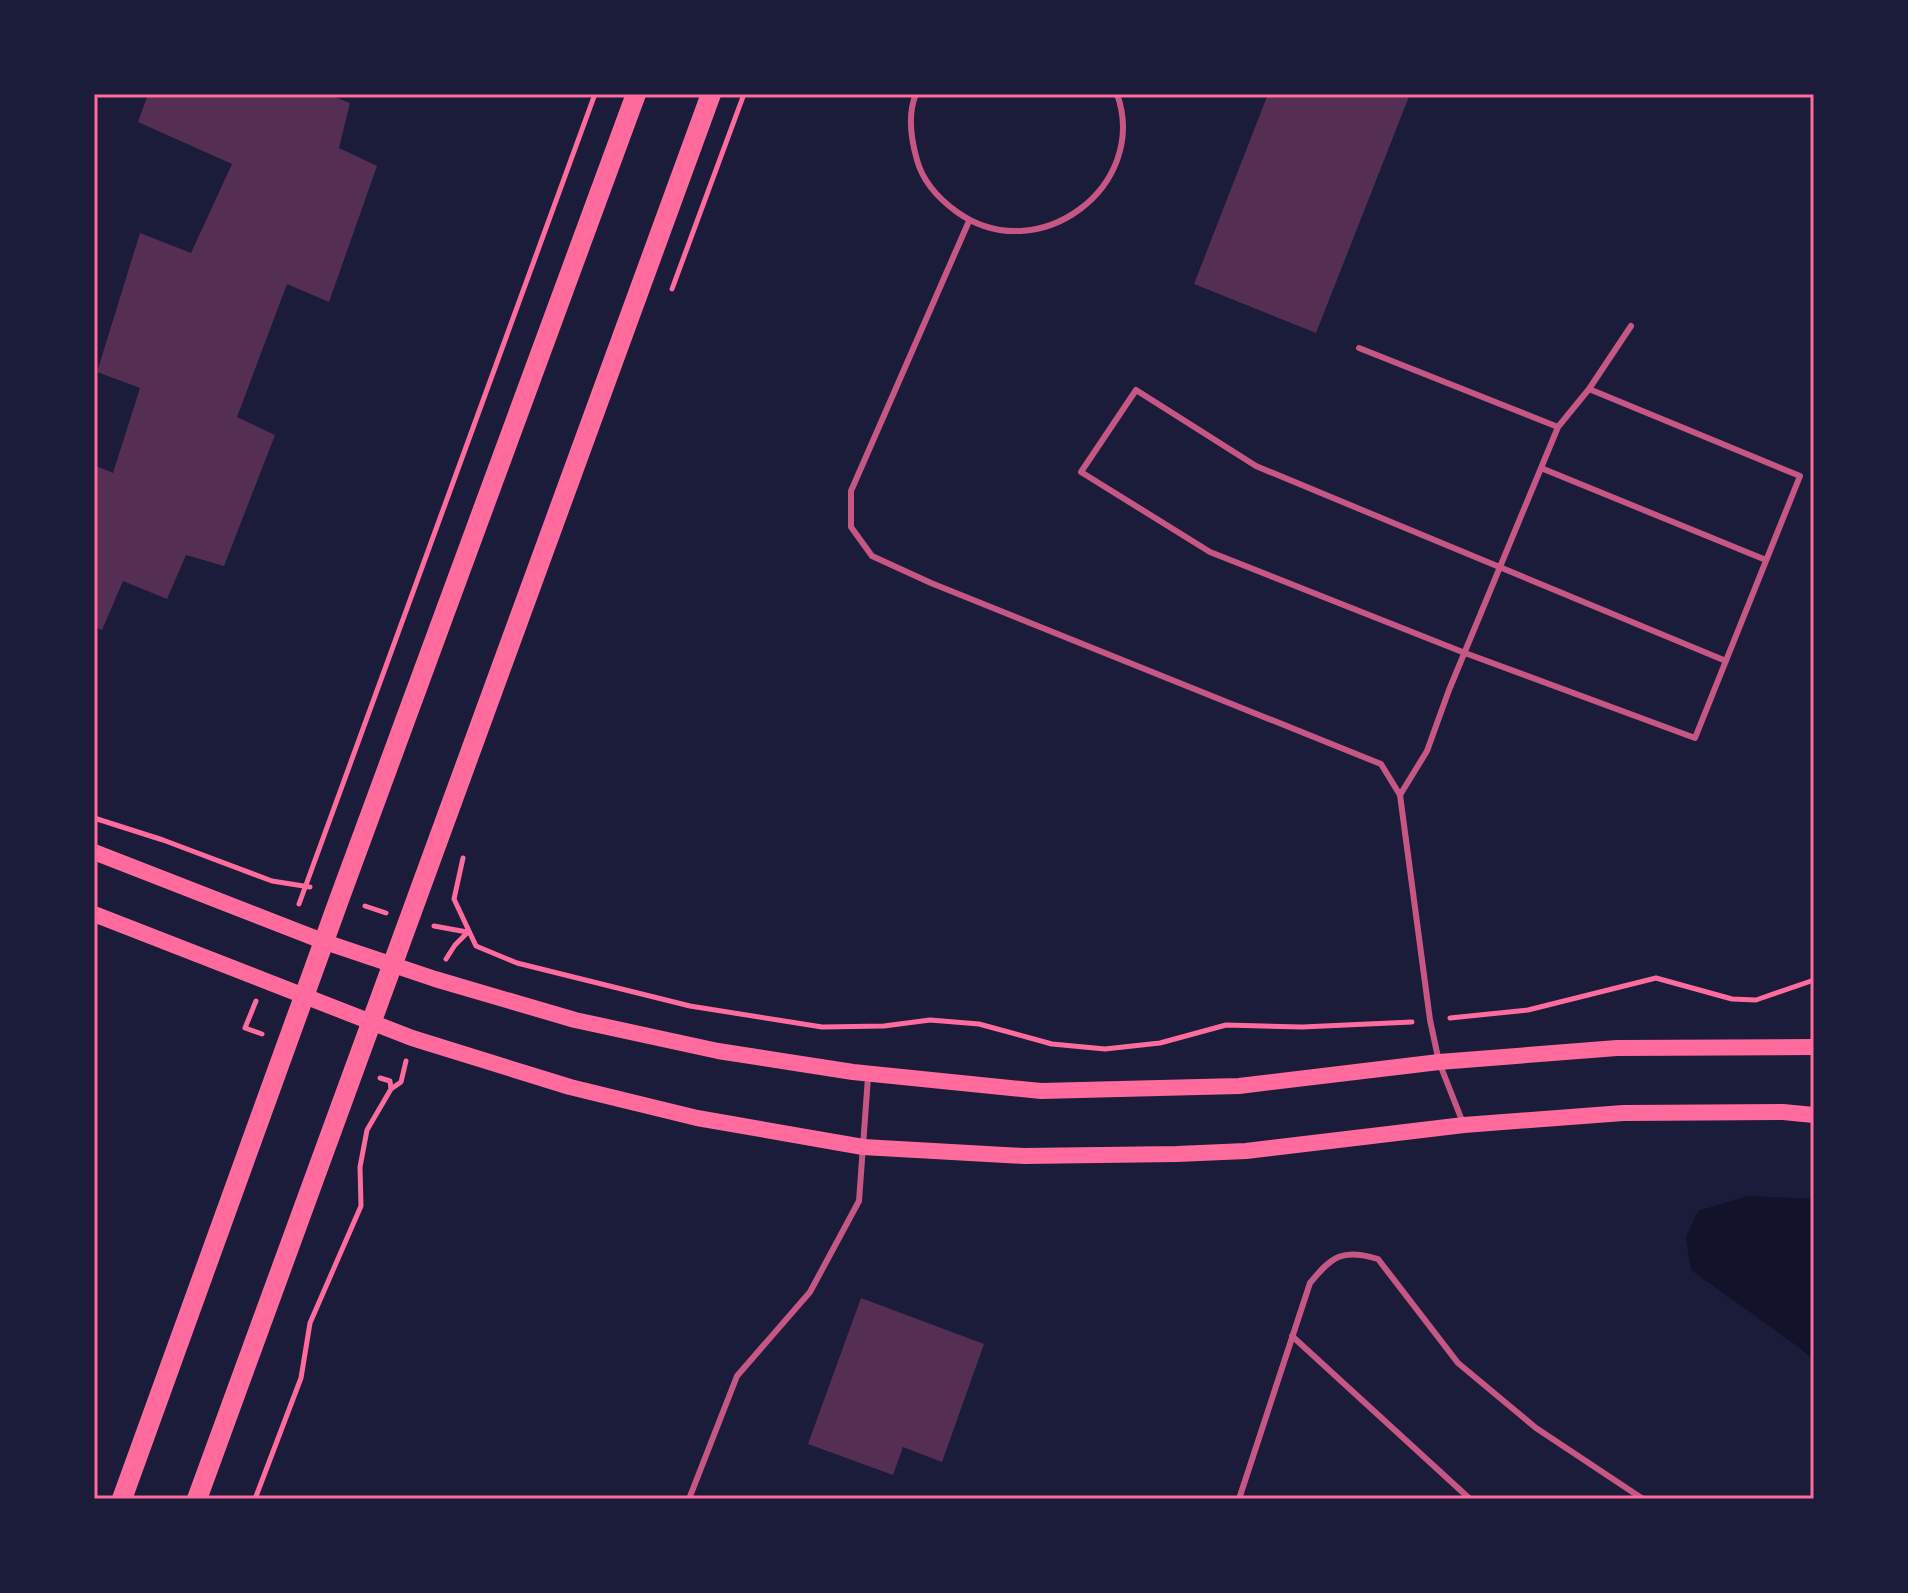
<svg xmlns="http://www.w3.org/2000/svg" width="1908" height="1593" viewBox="0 0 1908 1593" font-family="Lato,sans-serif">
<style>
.water{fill:#12122b}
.building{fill:#542f53}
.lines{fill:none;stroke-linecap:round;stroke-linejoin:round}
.path{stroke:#ff6b9d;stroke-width:5}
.service{stroke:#c65784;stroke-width:6}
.secondary{stroke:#ff6b9d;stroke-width:16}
.primary{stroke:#ff6b9d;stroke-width:20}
.neatline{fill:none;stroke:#ff6b9d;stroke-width:3}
</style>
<rect width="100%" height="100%" fill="#1b1b3a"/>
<path class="water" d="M1748 1196 1814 1199V1361L1800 1348 1691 1270 1686 1237 1698 1211Z"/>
<path class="building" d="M148 94H327L350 103 339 148 377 166 329 302 287 284 237 417 275 435 224 566 186 555 167 599 123 581 102 630 94 627V465L113 473 140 388 97 372 140 233 191 253 232 164 138 122Z
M1268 94H1410L1316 333 1194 284Z
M861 1298 984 1344 942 1462 903 1447 893 1475 808 1444Z"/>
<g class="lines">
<path class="path" d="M672 289 744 94
M94 818 163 840 272 881 310 887
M463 858 454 899 476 946 517 963 690 1006 822 1027 884 1026 930 1020 979 1024 1052 1044 1105 1049 1160 1043 1226 1025 1302 1027 1412 1022
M299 904 595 94
M365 906 386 913
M434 926 467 932
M446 959 455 945 468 932
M256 1001 245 1028 262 1034
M1450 1018 1528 1010 1656 978 1732 999 1756 1000 1814 980
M380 1078 390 1081 391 1089
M255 1499 301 1378 310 1323 361 1206 360 1167 367 1130 391 1089 401 1082 406 1061"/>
<path class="service" d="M916 94C907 115 911 139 917 160 923 182 939 199 957 212 1038 270 1150 186 1117 94
M969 221 851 491V527L872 556 931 583 1381 764 1400 795 1430 1020 1439 1062 1463 1123
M1359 348 1558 427
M1589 389 1800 476 1695 738 1465 653 1210 552 1081 472 1136 390 1256 466 1726 661
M1541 468 1766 560
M1400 795 1427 751 1449 690 1558 427 1589 389 1631 326
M1292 1336 1470 1499
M689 1499 737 1376 810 1292 859 1201 868 1077
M1239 1499 1310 1283C1332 1256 1343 1248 1378 1259L1458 1363 1536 1428 1643 1499"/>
<path class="secondary" d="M94 852 325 942 435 979 575 1020 718 1051 853 1072 1041 1091 1239 1086 1439 1062 1617 1048 1814 1047
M94 914 412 1038 570 1087 697 1118 863 1147 1024 1156 1177 1154 1246 1151 1464 1125 1623 1113 1783 1112 1814 1115"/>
<path class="primary" d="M122 1499 340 897 636 94
M197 1499 711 94"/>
</g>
<rect width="1908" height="1593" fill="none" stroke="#1b1b3a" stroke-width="192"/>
<rect x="96" y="96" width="1716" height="1401" class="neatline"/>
</svg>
